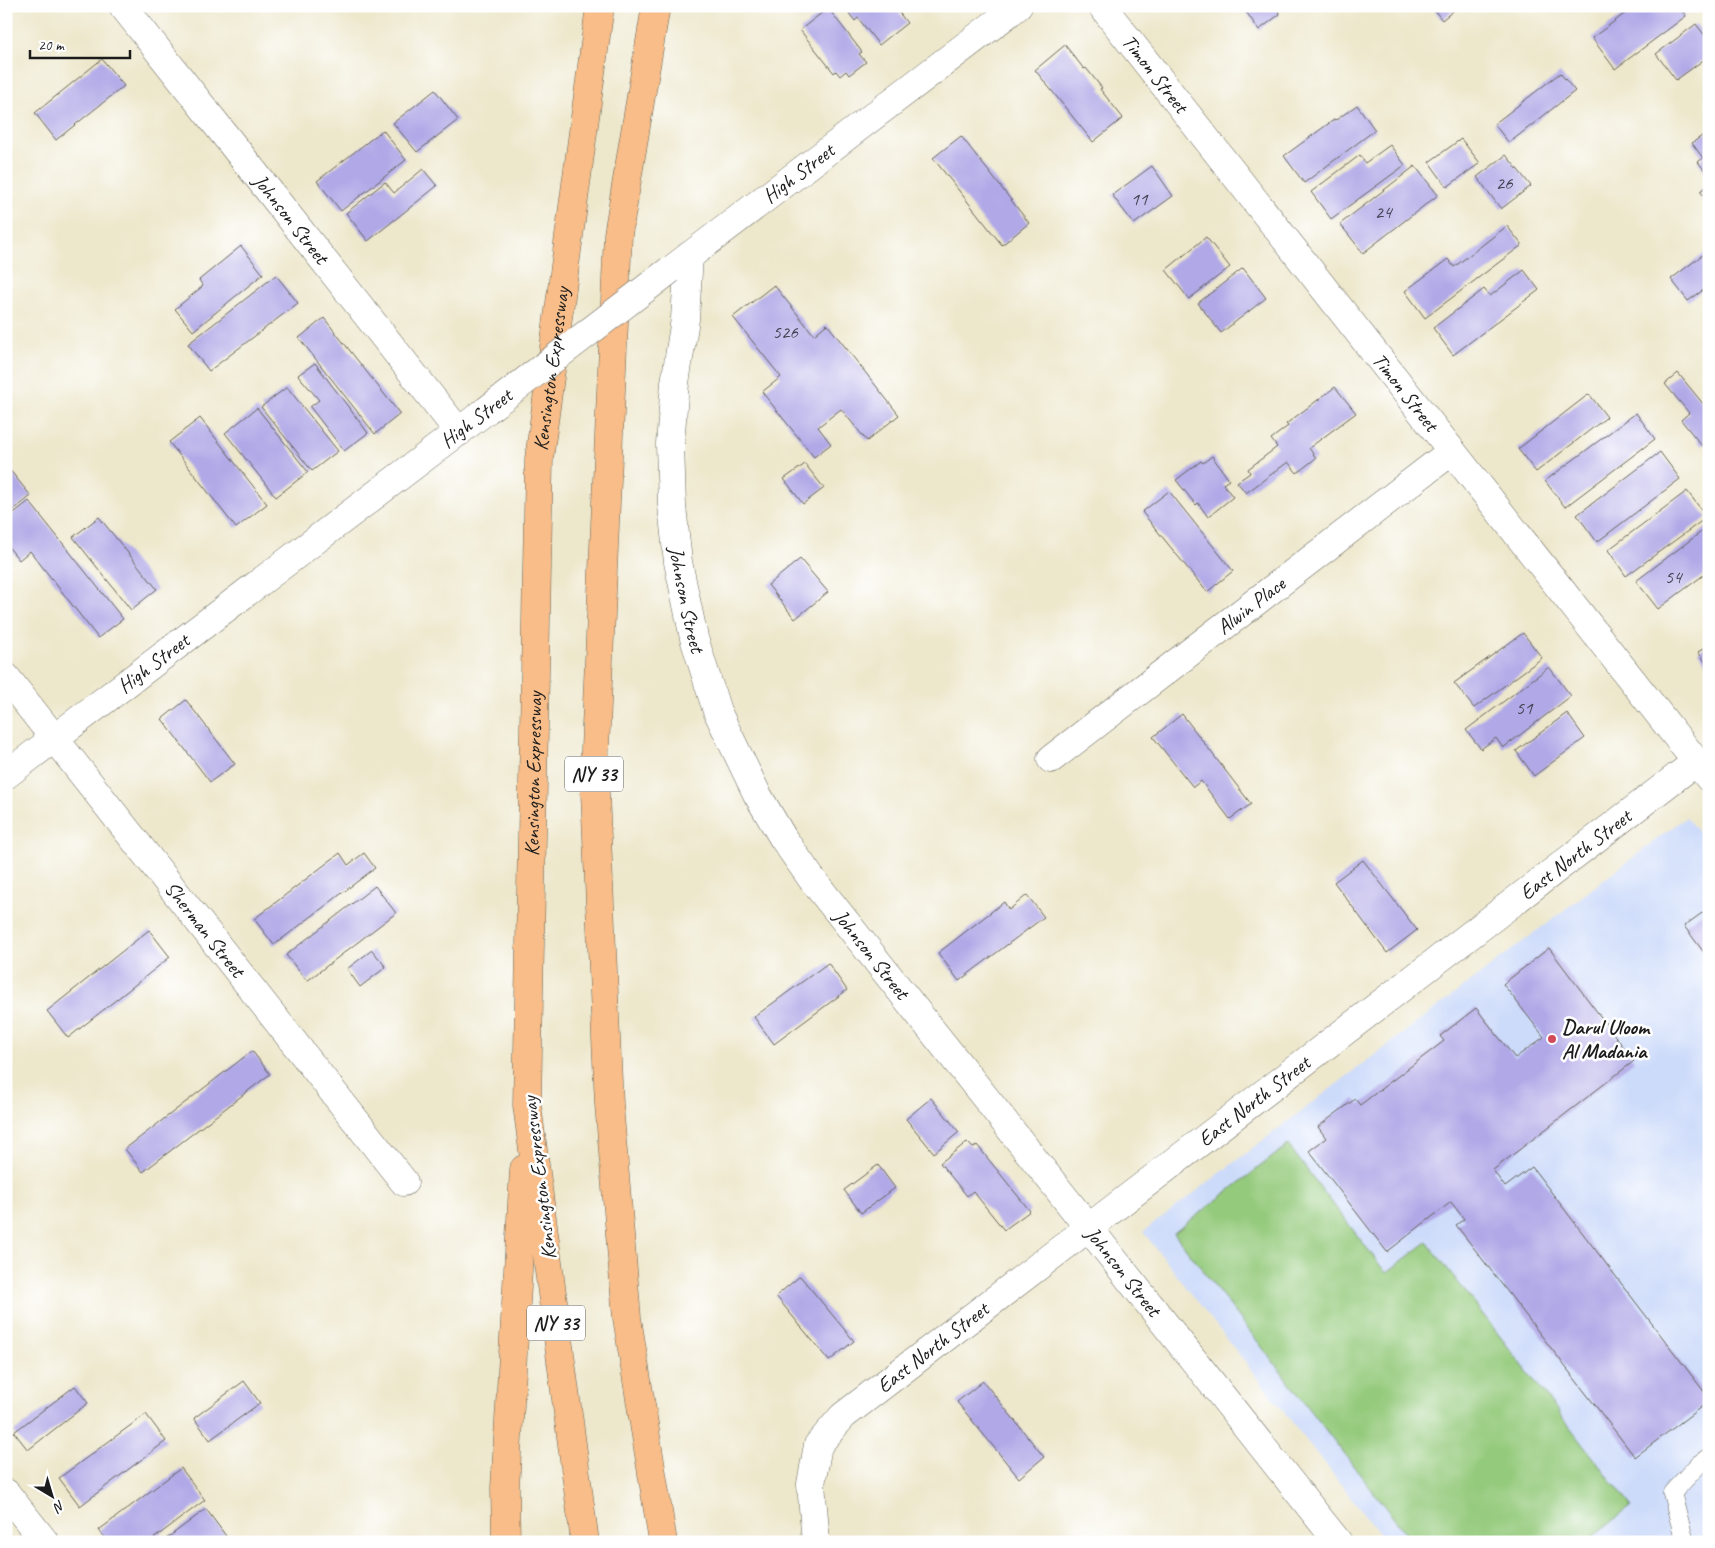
<svg xmlns="http://www.w3.org/2000/svg" width="1715" height="1548" viewBox="0 0 1715 1548" font-family="Caveat,sans-serif">
<style>
.built{fill:#cddbfa}
.green{fill:#94ca7b;stroke:#58734c}
.building{fill:#b1a9e7}
.lines{fill:none;stroke-linecap:round;stroke-linejoin:round}
.lane-casing{stroke:#656359;stroke-width:19}
.street-casing{stroke:#656359;stroke-width:29}
.highway-casing{stroke:#656359;stroke-width:29}
.lane{stroke:#fff;stroke-width:18}
.street{stroke:#fff;stroke-width:28}
.highway{stroke:#f8bd88;stroke-width:28}
.street-bridge-casing{stroke:#656359;stroke-width:29;stroke-linecap:butt}
.street-bridge{stroke:#fff;stroke-width:28}
.poi-dot{fill:#d1495b;stroke:#fff;stroke-width:2}
.labels{text-anchor:middle;stroke-width:5;stroke-linejoin:round;paint-order:stroke}
.number-label{font-size:19px;fill:#413f4f}
.shield{fill:#fff;stroke:#606060;stroke-width:1}
.shield-label{font-size:20px;font-weight:bold;fill:#1c1c1c}
.street-label{font-size:21px;fill:#1c1c1c;stroke:#fff}
.poi-label{font-size:21px;font-weight:bold;fill:#1c1c1c;stroke:#fff;text-anchor:start}
</style>
<rect width="100%" height="100%" fill="#fff"/>
<filter id="ink" filterUnits="userSpaceOnUse"><feTurbulence type="fractalNoise" baseFrequency=".02" numOctaves="2"/><feDisplacementMap in="SourceGraphic" scale="10" xChannelSelector="R" yChannelSelector="G"/><feConvolveMatrix kernelMatrix="1 2 1 2 8 2 1 2 1" color-interpolation-filters="sRGB"/></filter>
<filter id="wash" filterUnits="userSpaceOnUse"><feTurbulence type="fractalNoise" baseFrequency=".0096" numOctaves="4" result="noise"/><feDisplacementMap in="SourceGraphic" scale="20" xChannelSelector="R" yChannelSelector="G"/><feGaussianBlur stdDeviation="1.12" result="paint"/><feColorMatrix in="noise" values="0 0 0 0 0 0 0 0 0 0 0 0 0 0 0 0 0 1.4 0 .05"/><feComposite in="paint" operator="in"/></filter>
<g filter="url(#wash)">
<rect width="100%" height="100%" fill="#ede7cb"/>
<path class="built" d="M1686 817 1709 846V1542H1386L1143 1232Z"/>
<path class="green" d="M1288 1145 1386 1273 1427 1242 1631 1506 1585 1542H1412L1174 1233Z"/>
<g id="blocks">
<path class="building" d="M843 6H894L907 23 879 45 858 18 855 21Z
M1242 6H1274L1280 14 1259 30Z
M1431 6H1459L1442 20Z
M1635 6H1678L1686 16 1615 69 1592 38Z
M828 8 862 52 859 54 866 62 849 75 846 71 840 76 836 71 834 73 800 30Z
M1696 24 1709 41V56L1676 80 1656 54Z
M1065 45 1084 69 1086 68 1102 88 1100 89 1123 118 1093 142 1035 70Z
M102 59 124 86 56 140 35 113Z
M1560 73 1575 91 1509 143 1494 124Z
M435 90 458 120 417 152 393 123Z
M1357 105 1375 130 1304 183 1284 156 1335 119 1336 120Z
M383 130 406 160 341 211 317 181Z
M1709 131V170L1706 172 1698 162 1703 158 1692 143Z
M961 136 1029 223 1002 245 933 158Z
M1461 139 1480 163 1447 187 1429 162Z
M1390 145 1405 165 1331 219 1311 192 1360 155 1365 163Z
M1506 155 1531 186 1501 209 1477 177Z
M1152 166 1173 196 1134 224 1112 195Z
M1415 166 1438 195 1363 253 1340 224Z
M423 169 437 186 368 241 346 213 385 182 394 193Z
M1709 185V202L1700 191Z
M1507 226 1522 245 1425 318 1405 291 1448 259 1454 267Z
M1206 237 1230 267 1189 299 1166 270Z
M241 246 263 274 193 331 175 309 203 286 199 280Z
M1709 250V286L1688 301 1671 279Z
M1243 268 1266 298 1221 333 1198 303Z
M1524 270 1539 290 1453 355 1433 328 1484 289 1490 296Z
M276 275 298 303 209 371 188 344Z
M774 285 814 335 827 324 899 415 867 441 841 409 818 427 831 444 814 457 762 392 781 377 733 317Z
M324 318 400 414 375 434 299 338Z
M315 363 368 433 344 451 310 407 319 400 298 375Z
M1678 373 1709 411V440L1702 446 1681 420 1689 413 1665 384Z
M287 387 338 451 312 471 261 407Z
M1335 387 1356 413 1309 448 1316 458 1297 473 1288 462 1246 493 1237 482 1250 473 1248 469 1277 447 1271 439 1288 426 1286 424Z
M1589 394 1607 417 1536 472 1518 449Z
M257 408 308 472 276 497 225 433Z
M1636 413 1655 439 1565 507 1545 481Z
M200 418 267 504 236 528 169 442Z
M1660 452 1680 479 1597 542 1577 515Z
M1212 456 1229 480 1223 484 1233 497 1208 517 1198 503 1196 505 1176 480 1201 461 1203 463Z
M805 464 824 488 803 504 784 479Z
M9 469 31 496 6 516V471Z
M1169 491 1233 571 1207 592 1142 512Z
M1687 491 1707 517 1626 576 1608 550Z
M29 501 123 619 98 638 30 551 19 560 6 544V519Z
M99 517 157 589 131 610 73 537Z
M1709 526V571L1658 609 1636 581Z
M800 559 828 592 795 619 768 585Z
M1523 633 1542 658 1474 708 1454 683Z
M1709 645V667L1698 652Z
M1549 667 1571 696 1503 748 1496 738 1481 749 1466 730Z
M186 700 235 764 210 782 162 719Z
M1567 713 1585 738 1534 776 1516 751Z
M1182 714 1251 804 1230 819 1201 781 1193 787 1153 737Z
M340 853 348 865 364 853 375 868 274 945 254 919Z
M1363 860 1417 930 1387 953 1334 882Z
M375 886 396 913 307 981 286 955Z
M1027 895 1044 917 959 981 938 953 1004 902 1009 910Z
M1709 908V959L1684 926Z
M149 930 170 957 68 1038 47 1011Z
M1549 948 1634 1061 1493 1170 1505 1187 1532 1167 1709 1398V1401L1635 1457 1456 1225 1464 1219 1451 1202 1387 1252 1309 1151 1326 1138 1318 1127 1355 1099 1360 1105 1444 1041 1440 1036 1476 1008 1515 1058 1544 1037 1503 984Z
M372 950 386 967 360 987 347 969Z
M828 963 847 990 774 1044 754 1017Z
M252 1051 270 1074 143 1172 125 1149Z
M931 1098 959 1132 934 1153 906 1119Z
M967 1142 973 1148 977 1145 1030 1211 1004 1230 973 1191 967 1196 940 1163Z
M878 1165 895 1188 861 1213 844 1190Z
M800 1276 854 1341 829 1361 776 1296Z
M244 1381 260 1403 210 1440 194 1418Z
M983 1381 1044 1457 1019 1478 957 1402Z
M75 1386 88 1403 28 1450 14 1432Z
M146 1414 166 1441 80 1506 59 1478Z
M181 1468 205 1500 149 1542H108L99 1530Z
M206 1509 226 1536 218 1542H162Z"/>
</g>
</g>
<g filter="url(#ink)">
<use href="#blocks" fill-opacity="0" stroke="#656359" stroke-width="1"/>
<g class="lines">
<g class="lane-casing">
<path id="lane" d="M1685 1542 1672 1493 1699 1464 1709 1457"/>
</g>
<g class="street-casing">
<g id="street">
<path id="s1" d="M123 6 459 432"/>
<path id="s2" d="M1102 6 1709 778"/>
<path id="s3" d="M689 256 685 319 675 383 670 444 672 506 678 562 694 638 717 711 757 794 783 838 811 878 1338 1542"/>
<path id="s4" d="M675 267 1018 6"/>
<path id="s5" d="M6 677 404 1182"/>
<path id="s6" d="M1051 759 1452 451"/>
<path id="s7" d="M6 775 487 410"/>
<path d="M6 1493 45 1542"/>
<path id="s8" d="M816 1542 811 1484 818 1445 843 1416 1696 762"/>
</g>
</g>
<g class="highway-casing">
<g id="highway">
<path d="M656 6 618 234 594 771 609 1104 627 1318 663 1542"/>
<path d="M506 1542 505 1488 524 1169"/>
<path id="s9" d="M585 1542 527 1105 539 459 600 6"/>
</g>
</g>
<use href="#lane" class="lane"/>
<use href="#street" class="street"/>
<use href="#highway" class="highway"/>
<g class="street-bridge-casing">
<path id="street-bridge" d="M487 410 670 270"/>
</g>
<use href="#street-bridge" class="street-bridge"/>
</g>
</g>
<circle class="poi-dot" cx="1552" cy="1039" r="5"/>
<g class="labels">
<g class="number-label">
<text x="1504" y="189">26</text>
<text x="1139" y="205">11</text>
<text x="1383" y="218">24</text>
<text x="785" y="338">526</text>
<text x="1673" y="583">54</text>
<text x="1524" y="714">51</text>
</g>
<g class="shield">
<rect x="565" y="756.5" width="58" height="35" rx="4"/>
<rect x="527" y="1305.5" width="58" height="35" rx="4"/>
</g>
<g class="shield-label">
<text x="594" y="781">NY 33</text>
<text x="556" y="1330">NY 33</text>
</g>
<g class="street-label">
<text dy="7" stroke="none"><textPath href="#s2" startOffset="86">Timon Street</textPath></text>
<text dy="7" stroke="none"><textPath href="#s4" startOffset="155">High Street</textPath></text>
<text dy="7" stroke="none"><textPath href="#s1" startOffset="271">Johnson Street</textPath></text>
<text dy="7" stroke="none"><textPath href="#s9" startOffset="1178">Kensington Expressway</textPath></text>
<text dy="7" stroke="none"><textPath href="#s2" startOffset="491">Timon Street</textPath></text>
<text transform="translate(476 418) rotate(-37)" y="7">High Street</text>
<text dy="7" stroke="none"><textPath href="#s3" startOffset="346">Johnson Street</textPath></text>
<text dy="7" stroke="none"><textPath href="#s6" startOffset="252">Alwin Place</textPath></text>
<text dy="7" stroke="none"><textPath href="#s7" startOffset="185">High Street</textPath></text>
<text dy="7" stroke="none"><textPath href="#s9" startOffset="772">Kensington Expressway</textPath></text>
<text dy="7" stroke="none"><textPath href="#s8" startOffset="1059">East North Street</textPath></text>
<text dy="7" stroke="none"><textPath href="#s5" startOffset="321">Sherman Street</textPath></text>
<text dy="7" stroke="none"><textPath href="#s3" startOffset="751">Johnson Street</textPath></text>
<text dy="7" stroke="none"><textPath href="#s8" startOffset="654">East North Street</textPath></text>
<text transform="translate(539 1178) rotate(-97)" y="7">Kensington Expressway</text>
<text dy="7" stroke="none"><textPath href="#s3" startOffset="1156">Johnson Street</textPath></text>
<text dy="7" stroke="none"><textPath href="#s8" startOffset="249">East North Street</textPath></text>
</g>
<g class="poi-label">
<text x="1562" y="1034">Darul Uloom<tspan x="1562" dy="24">Al Madania</tspan></text>
</g>
</g>
<rect width="1715" height="1548" fill="none" stroke="#fff" stroke-width="25"/>
<g transform="translate(52 1496) rotate(142)" stroke="#ffffff" stroke-width="4" paint-order="stroke">
<path d="M0-4L9 19L0 12L-9 19Z" fill="#1c1c1c"/>
<text y="-8" font-size="14" font-weight="bold" text-anchor="middle" fill="#1c1c1c">N</text>
</g>
<path d="M30 50v8h100v-8" fill="none" stroke="#1c1c1c" stroke-width="2.5"/>
<text x="38" y="50" font-size="15" fill="#1c1c1c" stroke="#ffffff" stroke-width="4" paint-order="stroke">20 m</text>
</svg>
